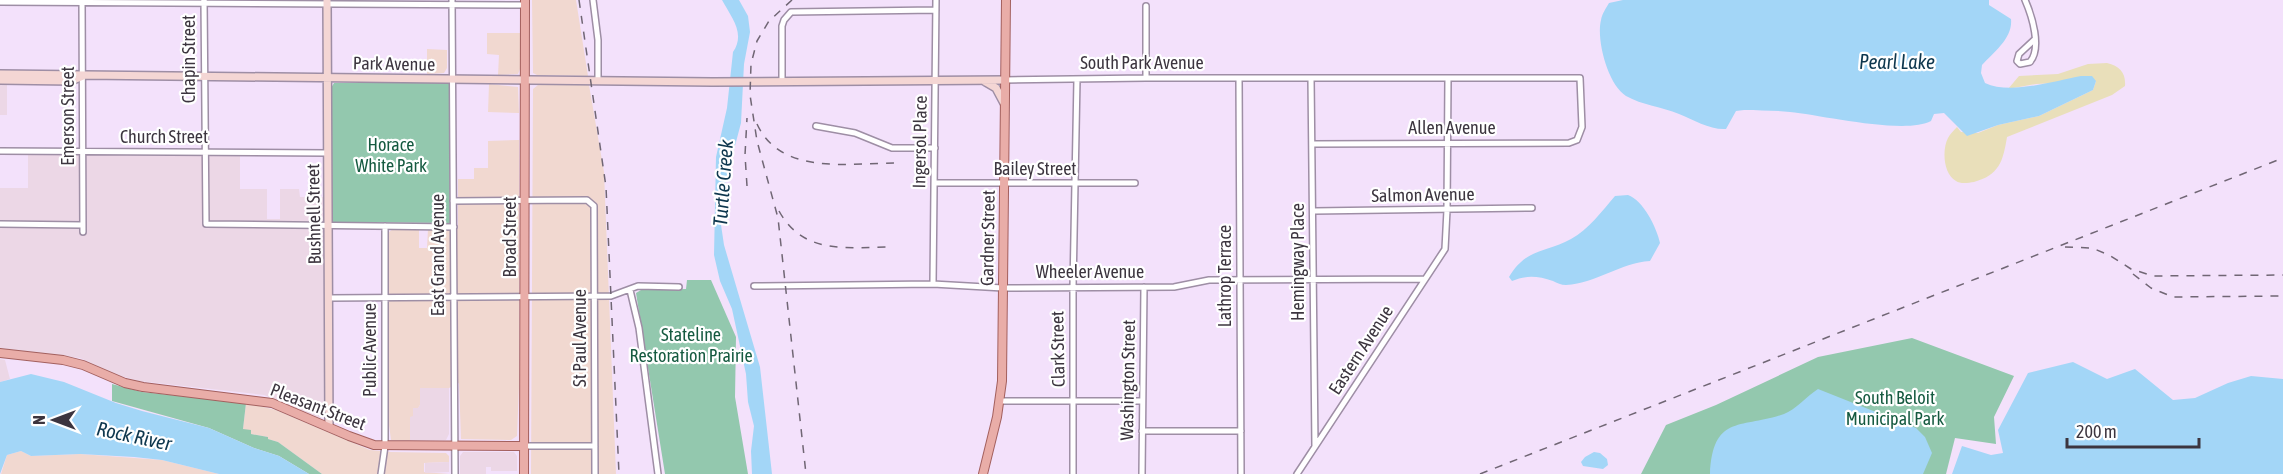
<svg xmlns="http://www.w3.org/2000/svg" width="2283" height="474" viewBox="0 0 2283 474" font-family="'Asap Condensed',sans-serif">
<style>
.commercial{fill:#f1d8d0}
.education{fill:#ecd7e6}
.green{fill:#93c8ae}
.sand{fill:#e9dfba}
.water{fill:#a3d6f7}
.lines{fill:none;stroke-linecap:round;stroke-linejoin:round}
.street-casing{stroke:#9e8ea5;stroke-width:8}
.secondary-casing{stroke:#9e8ea5;stroke-width:10}
.primary-casing{stroke:#a3605e;stroke-width:10}
.street{stroke:#fff;stroke-width:5}
.secondary{stroke:#f4d6d4;stroke-width:7}
.primary{stroke:#e9ada8;stroke-width:8}
.rail{stroke:#706674;stroke-width:1.5;stroke-dasharray:8 8;stroke-linecap:butt}
.labels{text-anchor:middle;stroke-width:4.5;stroke-linejoin:round;paint-order:stroke}
.street-label{font-size:18px;fill:#3c353f;stroke:#fff}
.park-label{font-size:18px;fill:#155a40;stroke:#fff}
.water-label{font-size:20px;font-style:italic;fill:#0e374e;stroke:#fff}
</style>
<rect width="100%" height="100%" fill="#f3e1fb"/>
<path class="commercial" d="M532 0H576L588 76 537 75 533 73Z
M487 33H520V69L518 74 498 75 499 55 487 54Z
M427 49 447 50V68L444 73 427 74Z
M489 84 518 87 519 113 488 112Z
M538 85H589L604 172 616 474H531L533 89Z
M519 140V386L517 436 511 440 461 439 459 383 449 388H420V405L413 417H410V440H391L389 425V232L393 229H419V248H427L428 229H458V179H474V168H488V141Z
M246 403 276 410 370 450 391 452 446 453 449 456V462L424 463V472L449 474H322L278 442 268 439V437L251 434 243 429Z
M21 451 31 456 80 454 162 460 219 474H1L7 455Z"/>
<path class="education" d="M0 83H7V115H0Z
M28 155H240V189H267V219H280V189H299L300 197H326L325 416 320 418 264 395 139 381 117 375 80 358 0 348V188H28Z
M0 359 5 360 10 379 0 382Z
M420 388H449V434L446 440H410V417L413 416V408H418L420 405Z
M463 452H514L517 456V471H491V467H486V474H460V456Z
M449 462V472L425 473V463Z"/>
<path class="green" d="M339 83H449L450 223 332 222 331 88 334 83Z
M687 280H711L736 337 735 397 748 474H665L636 293 641 290 686 289Z
M1912 338 2014 376 1994 417 1996 444 1955 438 1946 474H1641L1666 425 1716 405 1818 357Z
M112 384 142 392 246 403 243 429 251 430V434L268 437V439L278 442 322 474H309L279 456 254 448 209 428 112 401Z"/>
<path class="sand" d="M2107 63C2120 66 2126 73 2125 86L2112 95 2007 137C2003 162 1999 175 1974 182 1968 183 1960 184 1956 181 1943 174 1942 149 1948 138 1950 134 1954 130 1957 127L1961 132 1978 133 1998 125 2039 116 2093 90 2096 81 2036 84 2008 89 2019 76 2058 74 2088 64Z"/>
<path class="water" d="M722 0H739L748 16 750 32 744 64 741 123 722 195 720 218 724 245 760 367 772 474H752L751 451 754 426 748 402 746 374 732 309 720 281 714 255 716 157 727 108 733 52C746 33 731 17 722 0Z
M1623 0H1989V5L2011 19C2013 38 1994 52 1982 65L1981 73 1985 83C2010 95 2054 81 2081 76H2092L2096 81 2093 90 2039 116 1998 125 1967 136 1944 113 1934 114 1931 121C1905 135 1821 115 1790 112 1775 110 1759 111 1744 110L1736 111 1726 129C1710 130 1694 120 1679 114 1662 107 1642 105 1626 96 1608 85 1596 40 1601 20 1602 14 1606 8 1609 3Z
M1628 195C1643 200 1657 228 1660 243L1650 261C1620 263 1597 283 1566 285 1561 285 1557 283 1553 281 1538 276 1526 275 1512 281L1509 277C1526 248 1545 253 1571 239 1589 229 1602 211 1615 196Z
M2073 362 2107 379 2135 369 2173 400 2195 398 2228 383 2251 376 2283 379V474H1952L1962 446 1991 455 2003 453 1998 430 2028 373Z
M31 374 64 382 116 403 142 411 209 428 254 448 279 456 309 474H219L162 460 134 457 80 454 31 456 21 451 7 455 0 474V382Z
M1818 389 1916 428 1925 437 1932 453 1923 474H1710C1713 414 1741 429 1784 414 1795 410 1807 396 1818 389Z
M1594 452 1600 453 1607 459 1608 465 1603 469 1583 466 1581 462 1585 457Z"/>
<g class="lines">
<g class="street-casing">
<path id="street" d="M82 0 83 232
M204 0 206 224 454 227
M452 0 455 474
M593 0 598 40V80
M2025 0C2032 16 2042 48 2030 62L2020 64 2017 61 2019 54 2034 40
M0 2 525 5
M1146 6V78
M1239 78 1241 474
M1311 78 1315 446
M1005 80 1146 78H1580L1582 127 1577 140 1569 143 1312 144
M782 81V26L784 20 791 12 936 10
M816 126 855 133 892 148H935
M0 151 328 153
M934 183H1135
M453 201 587 200 594 206 595 474
M1314 211 1532 208
M0 224 82 225
M933 284 936 0
M754 286 933 284 1003 288 1174 287 1209 280 1425 279
M630 290 639 328 658 474
M329 298 611 296 638 286 679 287
M1000 401H1142
M1142 431H1241
M524 446H595
M381 474 385 446V226
M1073 474V287L1077 79
M1142 474 1144 287
M1297 474 1445 249 1447 210 1448 78"/>
</g>
<g class="secondary-casing">
<path id="secondary" d="M327 0 329 427
M0 74 712 82 1005 80
M0 80 71 81 83 76
M984 81 996 88 1004 103"/>
</g>
<g class="primary-casing">
<path id="primary" d="M0 353 63 360 83 365 125 383 143 387 272 403 349 436 374 445 524 446
M524 474 525 0
M983 474 997 417 1002 381 1006 0"/>
</g>
<use href="#street" class="street"/>
<use href="#secondary" class="secondary"/>
<use href="#primary" class="primary"/>
<path class="rail" d="M579 0 606 187 619 474
M792 0 769 21 757 41 751 64 750 95 757 141 778 218 806 474
M757 124C781 176 848 163 895 163
M747 186 745 155 747 118
M779 211C804 256 848 247 893 247
M2065 247 2092 248 2109 255 2131 269 2153 276 2283 275
M2133 274 2151 288 2173 297 2283 296
M1480 474 2283 158"/>
</g>
<g class="labels">
<g class="street-label">
<text transform="translate(189 59) rotate(-90)" y="6">Chapin Street</text>
<text x="1142" y="69">South Park Avenue</text>
<text transform="translate(394 64) rotate(1)" y="6">Park Avenue</text>
<text transform="translate(68 116) rotate(-90)" y="6">Emerson Street</text>
<text x="1452" y="134">Allen Avenue</text>
<text x="164" y="143">Church Street</text>
<text transform="translate(920 142) rotate(-89)" y="6">Ingersol Place</text>
<text x="1035" y="175">Bailey Street</text>
<text transform="translate(1423 195) rotate(-1)" y="6">Salmon Avenue</text>
<text transform="translate(314 214) rotate(-91)" y="6">Bushnell Street</text>
<text transform="translate(510 237) rotate(-90)" y="6">Broad Street</text>
<text transform="translate(988 238) rotate(-89)" y="6">Gardner Street</text>
<text transform="translate(438 255) rotate(-90)" y="6">East Grand Avenue</text>
<text transform="translate(1298 262) rotate(-90)" y="6">Hemingway Place</text>
<text x="1090" y="278">Wheeler Avenue</text>
<text transform="translate(1225 276) rotate(-90)" y="6">Lathrop Terrace</text>
<text transform="translate(580 338) rotate(-90)" y="6">St Paul Avenue</text>
<text transform="translate(1058 349) rotate(-91)" y="6">Clark Street</text>
<text transform="translate(370 350) rotate(-90)" y="6">Public Avenue</text>
<text transform="translate(1361 350) rotate(-57)" y="6">Eastern Avenue</text>
<text transform="translate(1128 380) rotate(-89)" y="6">Washington Street</text>
<text transform="translate(318 407) rotate(21)" y="6">Pleasant Street</text>
</g>
<g class="park-label">
<text x="391" y="151">Horace<tspan x="391" dy="21">White Park</tspan></text>
<text x="691" y="341">Stateline<tspan x="691" dy="21">Restoration Prairie</tspan></text>
<text x="1895" y="404">South Beloit<tspan x="1895" dy="21">Municipal Park</tspan></text>
</g>
<g class="water-label">
<text x="1897" y="69">Pearl Lake</text>
<text transform="translate(723 183) rotate(-86)" y="7">Turtle Creek</text>
<text transform="translate(134 436) rotate(12)" y="7">Rock River</text>
</g>
</g>
<g transform="translate(54 420) rotate(270)" stroke="#ffffff" stroke-width="4.5" paint-order="stroke">
<path d="M0-4.5L10 22L0 15L-10 22Z" fill="#3c353f"/>
<text y="-9" font-size="16" font-weight="bold" text-anchor="middle" fill="#3c353f">N</text>
</g>
<path d="M2067 438v9h132v-9" fill="none" stroke="#3c353f" stroke-width="3"/>
<text x="2076" y="438" font-size="18" fill="#3c353f" stroke="#ffffff" stroke-width="4.5" paint-order="stroke">200 m</text>
</svg>
